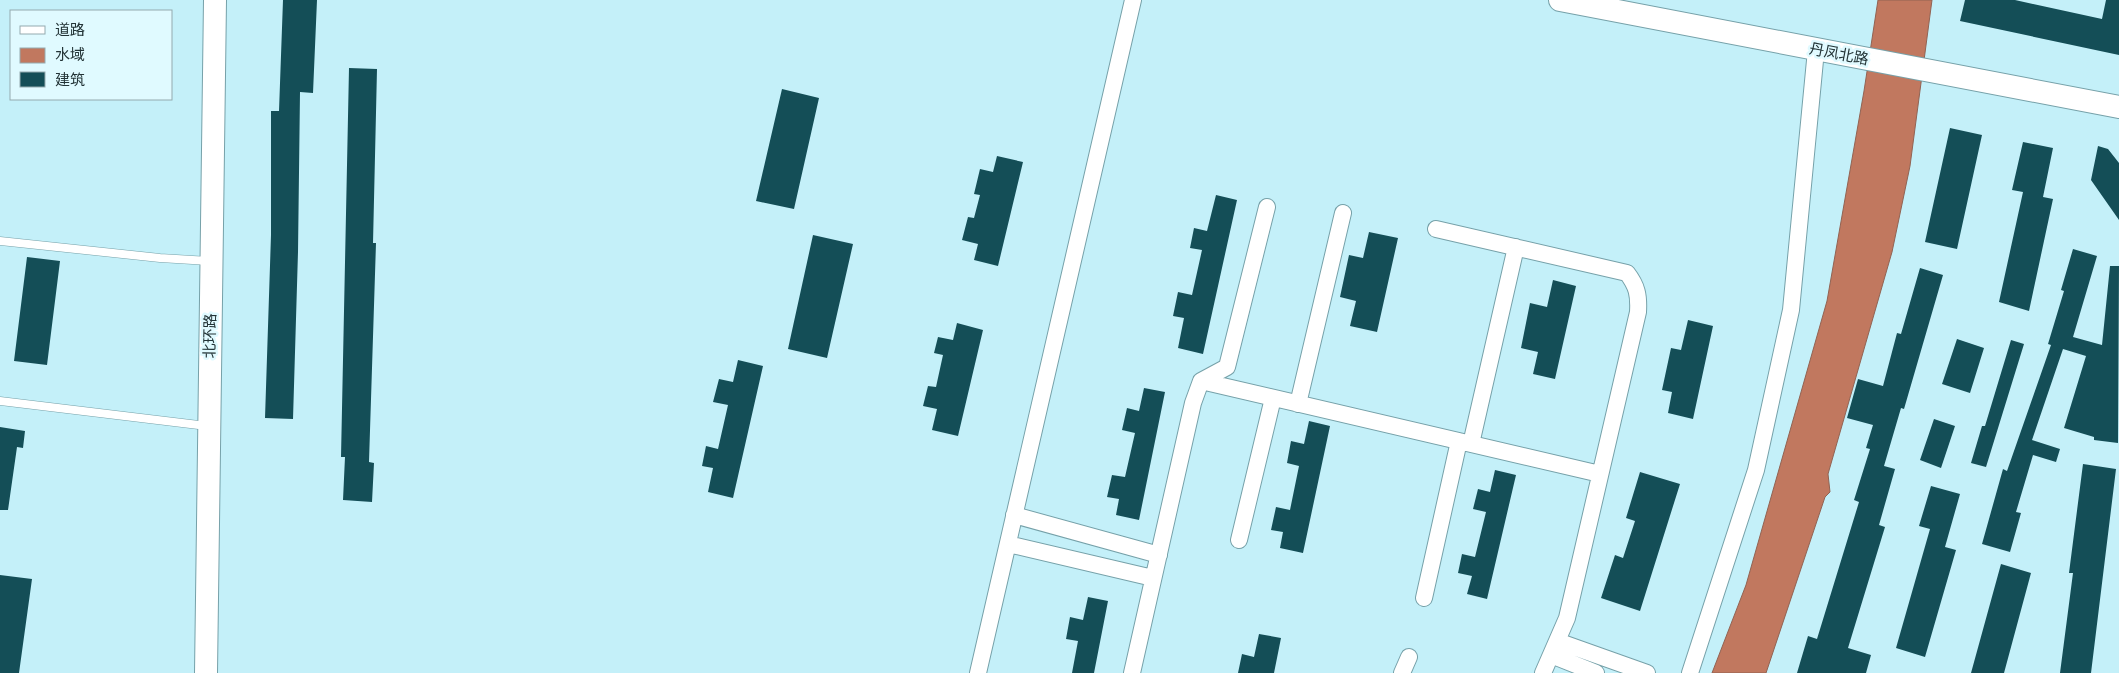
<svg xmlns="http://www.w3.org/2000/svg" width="2119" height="673" viewBox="0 0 2119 673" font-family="'Source Serif 4','Noto Sans SC',serif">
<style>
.water{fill:#c1785f;stroke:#916353}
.building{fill:#144e57}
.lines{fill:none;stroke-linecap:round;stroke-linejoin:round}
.lane-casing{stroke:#76a1a9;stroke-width:9}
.street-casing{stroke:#76a1a9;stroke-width:18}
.secondary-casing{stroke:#76a1a9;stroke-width:24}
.lane{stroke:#fff;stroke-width:8}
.street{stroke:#fff;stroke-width:16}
.secondary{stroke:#fff;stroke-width:22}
.labels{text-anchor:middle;stroke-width:5;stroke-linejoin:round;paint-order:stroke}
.street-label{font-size:15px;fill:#223336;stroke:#e0faff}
</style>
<rect width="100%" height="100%" fill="#c4f0f9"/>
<path class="water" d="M1878 0H1932L1910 166 1892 252 1828 474 1830 492 1825 497 1766 673H1712L1746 585 1827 301 1864 91Z"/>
<path class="building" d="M283 0H317L313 93 300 92 298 252 293 419 265 418 271 235V111H279Z
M1965 0H2015L2102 19 2106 0H2119V55L1960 21Z
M349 68 377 69 373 243H376L369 462 374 463 372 502 343 500 345 457H341Z
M782 89 819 98 794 209 756 201Z
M1950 128 1982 135 1957 249 1925 242Z
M2023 142 2053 148 2043 197 2053 199 2029 311 1999 302 2023 192 2012 190Z
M2098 146 2108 149 2119 163V220L2091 180Z
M997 156 1023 162 998 266 974 260 978 244 962 240 968 217 974 218 980 195 974 194 980 169 993 172Z
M1216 195 1237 200 1203 354 1178 348 1184 318 1173 316 1178 292 1192 295 1202 250 1190 248 1194 228 1207 231Z
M1369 232 1398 238 1377 332 1350 326 1356 301 1340 297 1349 255 1363 258Z
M813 235 853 244 827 358 788 349Z
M2073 249 2097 256 2073 337 2102 345 2110 266H2119L2118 443 2094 440V437L2064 428 2086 356 2063 349 2032 440 2060 449 2056 462 2033 455 2016 512 2021 513 2010 552 1982 544 2003 469 2007 471 2051 345 2048 344 2064 291 2061 290Z
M27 257 60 261 47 365 14 361Z
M1920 268 1943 275 1904 409 1901 408 1884 466 1895 469 1879 525 1885 527 1848 648 1871 655 1866 673H1797L1808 636 1817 639 1859 502 1854 500 1870 449 1866 448 1873 425 1847 418 1858 379 1883 386 1897 333 1901 334Z
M1553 280 1576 286 1555 379 1533 374 1538 352 1521 348 1530 303 1547 307Z
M1688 320 1713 326 1693 419 1668 413 1672 392 1662 390 1671 348 1681 350Z
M957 323 983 330 958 436 932 430 937 409 923 406 928 386 936 387 943 355 934 353 938 337 953 340Z
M1957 339 1984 348 1970 393 1942 384Z
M2011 340 2024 344 1986 467 1971 463 1982 426H1985Z
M738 360 763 366 733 498 708 492 713 468 702 466 706 446 718 449 728 405 713 402 719 379 733 382Z
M1144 388 1165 392 1139 520 1116 515 1119 499 1107 497 1112 475 1125 477 1135 433 1122 430 1127 408 1139 411Z
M1934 419 1955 426 1941 468 1920 460Z
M1309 421 1330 426 1303 553 1280 548 1283 532 1271 530 1276 507 1290 510 1299 466 1287 463 1291 441 1304 444Z
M0 427 25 431 23 448 17 447 8 510H0Z
M2083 464 2116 469 2091 673H2060L2073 573H2069Z
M1495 470 1516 475 1487 599 1467 594 1472 576 1458 573 1462 554 1475 557 1486 512 1473 509 1478 489 1490 492Z
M1640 472 1680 484 1640 611 1601 598 1615 555 1623 558 1635 521 1626 518Z
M1931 486 1960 494 1945 547 1956 550 1925 657 1896 648 1930 529 1919 526Z
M2001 564 2031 573 2004 673H1971Z
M0 575 32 579 19 673H0Z
M1088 597 1108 601 1094 673H1072L1078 641 1066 639 1070 617 1083 620Z
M1259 634 1281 638 1274 673H1238L1242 654 1254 657Z"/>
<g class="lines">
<g class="lane-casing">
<path id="lane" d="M0 241 160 258 209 261
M0 401 207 426"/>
</g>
<g class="street-casing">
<path id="street" d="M1436 229 1627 273C1637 286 1639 295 1638 312L1567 618 1543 673
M1201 381 1600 474
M1298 404 1343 213
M1471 444 1516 247
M1014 515 1159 555
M1239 540 1273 398
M1008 544 1153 578
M1424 598 1459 441
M1557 641 1647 673
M1551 655 1596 673
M978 673 1133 0
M1132 673 1193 403 1201 381 1227 367 1267 207
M1402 673 1409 657
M1690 673 1756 470 1791 310 1816 50"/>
</g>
<g class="secondary-casing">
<path id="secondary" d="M1560 0 2119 107
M206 673 215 0"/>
</g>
<use href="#lane" class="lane"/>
<use href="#street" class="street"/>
<use href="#secondary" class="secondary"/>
</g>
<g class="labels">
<g class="street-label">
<text transform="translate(1839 54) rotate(11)" y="5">丹凤北路</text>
<text transform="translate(210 336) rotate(-89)" y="5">北环路</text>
</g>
</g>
<rect x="10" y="10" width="162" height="90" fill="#e0faff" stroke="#94aaaf"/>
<rect x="20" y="26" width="25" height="8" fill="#ffffff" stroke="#94aaaf"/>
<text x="55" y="35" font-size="15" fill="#223336">道路</text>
<rect x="20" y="48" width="25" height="15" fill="#c1785f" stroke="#94aaaf"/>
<text x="55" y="60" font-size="15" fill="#223336">水域</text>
<rect x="20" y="72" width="25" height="15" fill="#144e57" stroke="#94aaaf"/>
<text x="55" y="85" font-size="15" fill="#223336">建筑</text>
</svg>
